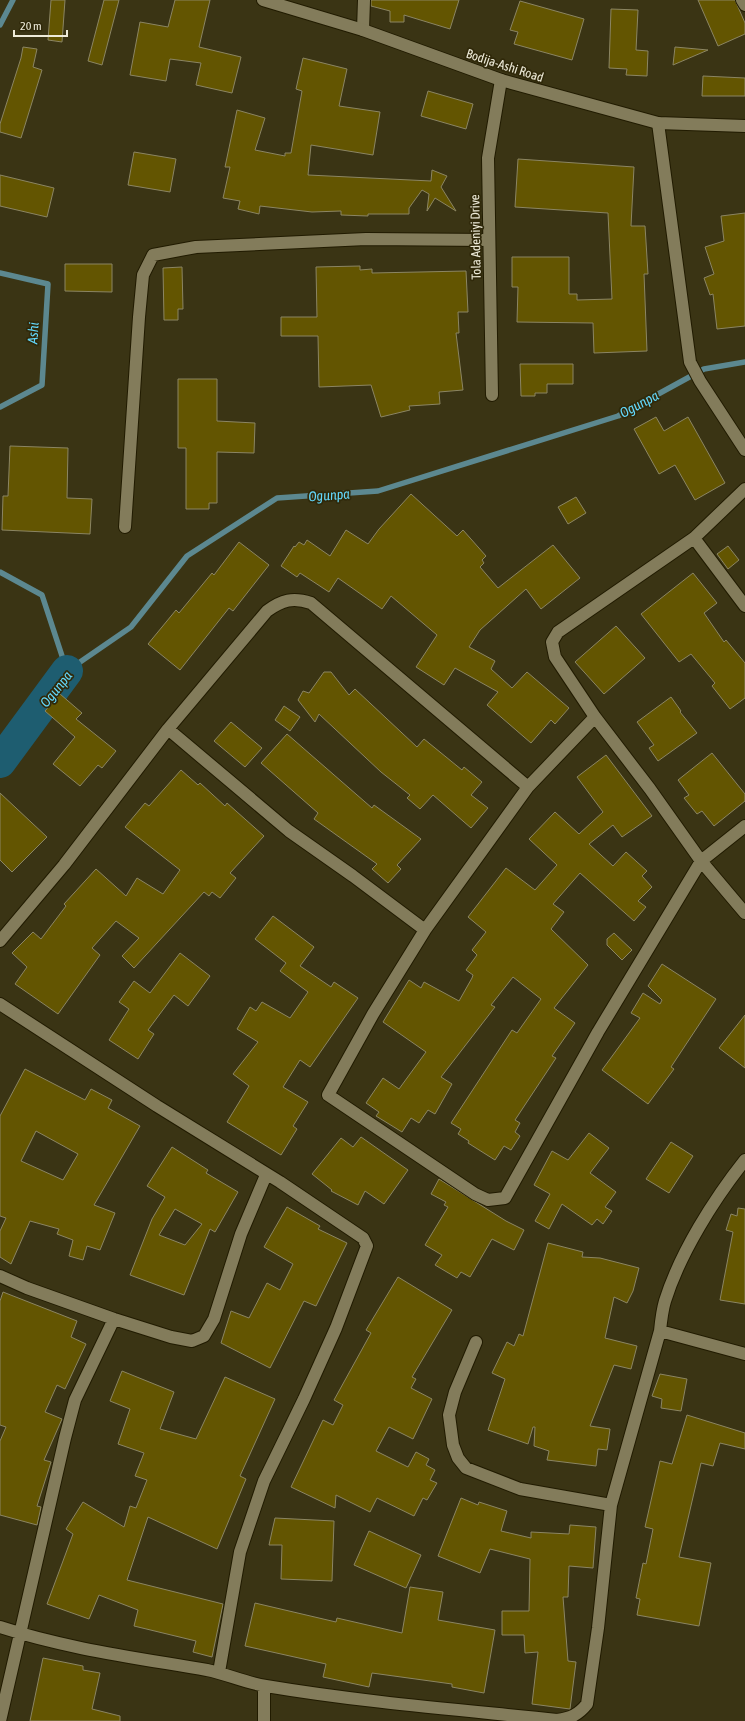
<svg xmlns="http://www.w3.org/2000/svg" width="745" height="1721" viewBox="0 0 745 1721" font-family="'Asap Condensed',sans-serif">
<style>
.lines{fill:none;stroke-linecap:round;stroke-linejoin:round}
.stream{stroke:#5c8890;stroke-width:5.5}
.river{stroke:#1e5d70;stroke-width:32}
.building{fill:#635501;stroke:#8b8563;fill-rule:evenodd}
.street-casing{stroke:#211b00;stroke-width:14}
.secondary-casing{stroke:#211b00;stroke-width:14}
.street{stroke:#837c5b;stroke-width:12}
.secondary{stroke:#837c5b;stroke-width:12}
.labels{text-anchor:middle;stroke-width:3.5;stroke-linejoin:round;paint-order:stroke}
.street-label{font-size:13px;fill:#eeebd9;stroke:#30290a}
.water-label{font-size:14px;font-style:italic;fill:#63d8fc;stroke:#30290a}
</style>
<rect width="100%" height="100%" fill="#3a3414"/>
<g class="lines">
<path class="stream" d="M0 25 13 0
M0 273 48 284 42 385 0 407
M0 572 42 595 67 671 131 627 187 556 277 498 378 491 618 416 704 369 745 362"/>
<path class="river" d="M0 762 67 671"/>
</g>
<path class="building" d="M51 0H65L62 42 48 40Z
M104 0H119L102 65 88 61Z
M175 0H210L199 47 241 57 232 93 196 85 201 63 170 59 166 81 130 75 140 22 168 27Z
M371 0H459L450 29 404 15V22H390V11L371 6Z
M698 0H735L745 23V34L718 46Z
M520 1 584 19 572 60 514 44 518 32 510 30Z
M611 9 638 10 636 50 648 51 647 76 626 75 627 69 609 68Z
M23 47 37 49 33 67 42 70 21 138 0 132V124L21 58Z
M675 47 708 50 673 65Z
M303 58 347 69 339 106 380 112 373 155 311 145 308 175 431 181 432 170 447 176 441 187 456 211 435 198 427 211 429 194 422 190 409 208V214H368V216L341 215V211L312 212 260 206 259 214 238 209 240 201 223 198 230 167H225L237 110 265 118 255 150 285 156V153H291L302 91 296 89Z
M703 76 745 78V96H702Z
M428 91 473 104 466 129 421 116Z
M134 152 176 159 170 192 128 185Z
M518 159 634 167 631 226H645L648 274H644L647 351 594 353 593 323 517 322 518 287H512V257H569V294H577V300L612 299 608 213 515 207Z
M0 175 54 188 47 217 0 206Z
M745 213V326L717 329 713 294 710 295 704 278 714 274 705 247 724 241 721 216Z
M65 264H112V292L65 291Z
M360 266V270L372 269V273L466 271 468 312H458L459 333H456L463 390 439 392 440 404 409 406 410 410 381 417 371 385 319 387 318 336H281V317H317L316 267Z
M182 267 183 309H178V320H164L163 268Z
M520 364H573V384H547V393H535V396H521Z
M178 379H217V421L255 423 254 453 217 452V503H209V509H186V448H178Z
M656 417 664 431 688 417 725 483 695 500 675 465 659 474 634 429Z
M10 446 68 448 67 498 92 499 90 534 2 530 3 496H8Z
M411 494 457 536 463 530 486 556 482 560 484 563 480 567 498 588 553 545 580 578 541 609 526 589 480 630 469 647 495 661 491 669 512 688 527 672 569 708 555 724 551 720 531 743 487 705 498 692 455 668 444 685 416 667 437 635 391 596 382 609 338 578 329 592 300 573 297 577 281 566 294 546 295 547 299 542 304 545 307 540 330 556 346 530 368 544 379 529Z
M576 497 586 513 568 524 558 507Z
M239 542 269 565 233 611 229 608 180 670 148 644 176 610 179 613 212 573 214 575Z
M728 546 739 560 728 569 717 554Z
M693 573 717 603 704 613 724 642 726 640 745 663V698L730 709 712 686 715 683 691 654 679 662 641 614Z
M616 626 645 658 604 694 575 662Z
M324 672H331L349 695 355 689 417 747 424 739 462 770 464 767 482 782 471 795 488 808 471 828 433 795 420 809 407 798 410 795 381 772 319 714 315 722 298 700 303 691 309 693Z
M60 694 82 713 76 719 116 751 102 768 98 765 80 786 53 764 75 737 45 711Z
M671 697 681 711 680 712 697 733 658 761 649 748 654 745 637 722Z
M284 706 300 717 290 731 275 720Z
M231 722 262 748 245 767 214 741Z
M287 734 372 808 374 805 421 839 397 865 401 869 388 883 372 869 377 864 314 819 318 813 261 763Z
M712 753 745 794V801L714 826 702 811 697 814 684 798 689 795 678 780Z
M606 755 652 816 622 837 613 825 589 844 613 866 626 852 647 871 642 876 652 887 638 901 646 907 634 921 580 873 553 904 564 912 551 929 588 965 554 1008 575 1023 552 1056 556 1058 515 1120 520 1123 515 1132 520 1136 511 1150 504 1146 495 1160 468 1143 469 1141 458 1134 461 1129 451 1123 512 1030 517 1033 541 999 513 977 491 1005 495 1007 441 1077 452 1084 435 1114 428 1110 419 1123 411 1118 402 1132 376 1116 379 1112 366 1103 383 1078 399 1089 426 1052 383 1022 409 980 421 988 424 982 459 1001 472 978 473 975 466 970 477 955 472 950 486 932 468 917 506 868 535 890 557 865 529 839 555 812 579 834 603 812 577 777Z
M181 770 198 785 200 783 225 806 227 803 264 836 230 873 236 878 220 898 212 892 209 896 204 892 134 968 122 956 139 938 116 921 92 948 100 955 58 1014 15 984 27 967 12 953 33 932 41 939 66 906 64 904 96 869 126 896 137 878 163 894 180 870 125 827 145 803 149 806Z
M0 793 47 837 12 872 0 860Z
M273 916 314 947 300 966 331 987 334 982 358 998 310 1067 300 1060 283 1087 308 1102 293 1126 297 1129 281 1155 227 1122 249 1086 233 1074 258 1042 237 1029 250 1007 256 1011 262 1002 290 1018 308 992 280 971 286 963 255 939Z
M614 933 632 950 622 960 607 945V939Z
M180 953 210 976 188 1006 174 995 148 1030 154 1034 138 1059 109 1040 129 1009 119 1002 134 981 150 993Z
M662 964 716 999 671 1067 674 1069 648 1104 602 1070 640 1018 631 1013 643 993 660 1004 662 1000 648 986Z
M745 1015V1068L719 1048Z
M25 1069 85 1100 91 1089 112 1100 108 1108 140 1126 94 1205 115 1213 100 1250 87 1246 83 1260 69 1256 73 1240 57 1234 59 1229 30 1221 11 1264 0 1257V1231L6 1218 0 1216V1116ZM36 1131 78 1154 63 1180 21 1161Z
M589 1133 609 1148 590 1173 616 1192 605 1207 612 1211 603 1224 597 1219 592 1225 562 1204 549 1229 535 1221 550 1194 534 1185 552 1151 568 1160Z
M361 1137 408 1170 384 1204 365 1191 358 1205 331 1191 332 1190 312 1174 341 1138 353 1147Z
M671 1142 693 1156 669 1193 646 1179Z
M172 1147 208 1170 206 1173 238 1192 215 1232 210 1229 184 1295 130 1275 152 1219 165 1197 147 1186ZM175 1209 202 1224 185 1245 159 1235Z
M439 1179 506 1221 524 1230 514 1250 492 1239 470 1277 461 1272 457 1278 435 1265 442 1255 425 1245 448 1207 444 1205 446 1202 431 1194Z
M287 1207 320 1226 318 1229 347 1243 316 1306 304 1301 270 1368 221 1343 231 1311 249 1318 267 1283 280 1290 293 1264 264 1247Z
M738 1208 745 1209V1304L720 1300 733 1232 726 1230 731 1214 737 1216Z
M548 1243 583 1252 582 1257 600 1258 639 1268 633 1291 627 1303 614 1297 605 1338 637 1346 631 1369 614 1365 590 1426 610 1429 607 1450 598 1449 596 1466 547 1460 549 1451 534 1446 535 1427H533L528 1444 488 1430 505 1379 492 1373 507 1342 514 1346 519 1334 523 1336Z
M398 1277 452 1310 412 1377 416 1379 411 1388 432 1399 413 1439 389 1427 376 1451 408 1467 416 1452 429 1459 426 1465 435 1470 430 1480 437 1483 427 1500 423 1498 414 1516 377 1498 370 1512 336 1495 335 1508 291 1487 323 1420 333 1425 343 1405 334 1400 371 1333 366 1330Z
M3 1292 77 1321 71 1337 86 1344 65 1389 57 1385 45 1412 62 1419 44 1460 51 1462 37 1506 41 1507 37 1525 0 1515V1441L6 1427 0 1425V1301Z
M122 1371 174 1392 160 1429 196 1439 225 1377 275 1399 240 1476 246 1479 217 1549 148 1517 127 1580 223 1604 212 1657 193 1652 196 1641 134 1626 138 1610 99 1595 89 1619 47 1604 73 1534 66 1529 83 1502 124 1527 130 1506 136 1508 147 1480 135 1476 144 1453 118 1444 130 1409 110 1401Z
M660 1374 687 1379 681 1411 661 1408 662 1399 652 1396Z
M687 1415 745 1433V1449L720 1443 713 1466 701 1463 679 1557 711 1563 699 1626 637 1615 640 1599 636 1598 643 1563 646 1564 653 1529 645 1527 660 1461 672 1464Z
M461 1498 478 1505 479 1502 507 1511 501 1531 531 1538V1532L569 1534 570 1525 596 1527 593 1568 569 1566 568 1597H563L568 1661 576 1662 570 1709 532 1704 538 1652 525 1653 524 1635H502V1611H529L530 1559 490 1549 480 1573 438 1556Z
M275 1518 334 1521 332 1581 281 1579 282 1545H269Z
M369 1531 421 1555 406 1588 354 1565Z
M410 1587 443 1592 438 1620 495 1630 484 1693 452 1687V1684L372 1673 369 1687 323 1677 326 1664 245 1646 255 1603 336 1622 337 1618 402 1633Z
M43 1658 83 1666V1670L100 1673 92 1709 120 1716V1721H30Z"/>
<g class="lines">
<g class="street-casing">
<path id="street" d="M742 0 745 5
M363 30 364 0
M658 123 690 362 700 381 745 450
M492 395 488 158 501 80
M745 489 694 538 558 632 552 642 555 657 595 717 650 789 701 861 745 913
M125 527 139 317 143 275 153 255 196 247 366 239 488 240
M694 538 745 606
M595 717 528 787 425 930 373 1014 328 1095 475 1194 488 1200 505 1198 598 1032 701 861 745 826
M168 729 289 831 353 876 425 930
M0 941 64 865 168 729 267 611C282 600 293 597 311 603L528 787
M0 1004 157 1106 280 1182 363 1238 367 1246 336 1328 304 1399 264 1481 240 1552 219 1672
M0 1276 27 1288 114 1319 171 1337 192 1341 204 1336 214 1319 241 1234 266 1175
M660 1331 745 1354
M476 1342 455 1392 449 1415 453 1445 458 1458 466 1468 520 1489 611 1505
M0 1627C67 1649 138 1658 207 1670 227 1674 246 1683 266 1686 361 1702 461 1710 557 1720 571 1718 578 1715 587 1704L598 1628 611 1505 660 1331C661 1321 662 1311 665 1301 680 1253 714 1199 745 1160
M264 1686V1721
M0 1721 65 1438 75 1400 114 1319"/>
</g>
<g class="secondary-casing">
<path id="secondary" d="M263 0 363 30 501 80 658 123 745 126"/>
</g>
<use href="#street" class="street"/>
<use href="#secondary" class="secondary"/>
</g>
<g class="labels">
<g class="street-label">
<text transform="translate(505 65) rotate(18)" y="5">Bodija-Ashi Road</text>
<text transform="translate(475 237) rotate(-91)" y="5">Tola Adeniyi Drive</text>
</g>
<g class="water-label">
<text transform="translate(33 333) rotate(-86)" y="5">Ashi</text>
<text transform="translate(639 404) rotate(-28)" y="5">Ogunpa</text>
<text transform="translate(329 495) rotate(-4)" y="5">Ogunpa</text>
<text transform="translate(56 689) rotate(-51)" y="5">Ogunpa</text>
</g>
</g>
<path d="M14 30v6h53v-6" fill="none" stroke="#eeebd9" stroke-width="2"/>
<text x="20" y="30" font-size="12" fill="#eeebd9" stroke="#30290a" stroke-width="3" paint-order="stroke">20 m</text>
</svg>
